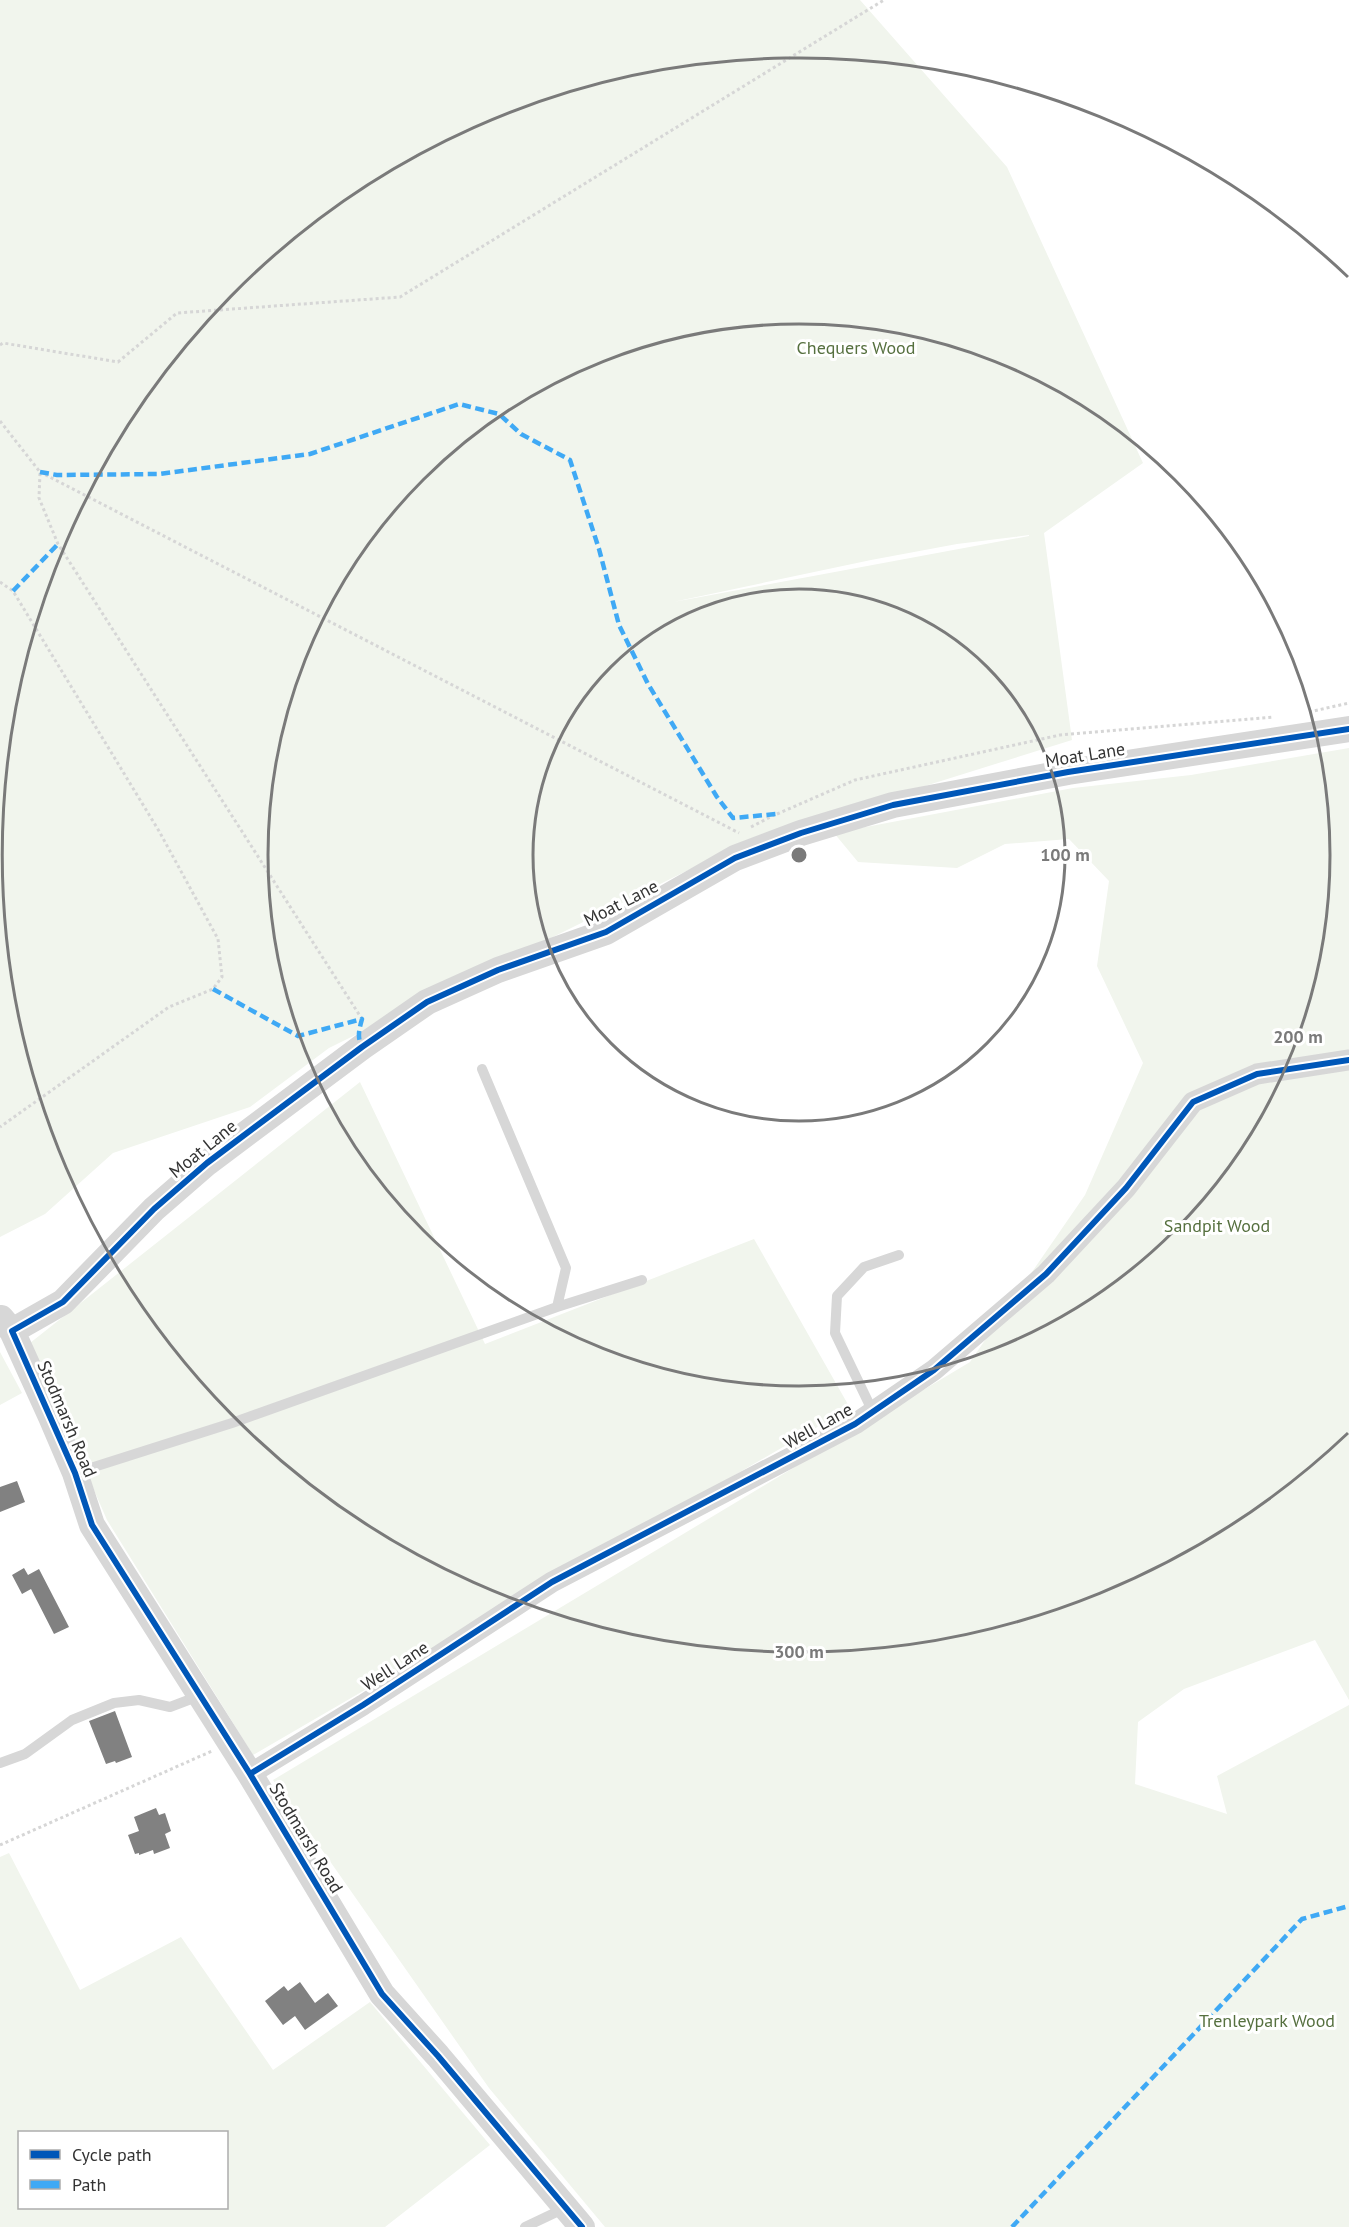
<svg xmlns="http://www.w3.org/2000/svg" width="1349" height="2227" viewBox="0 0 1349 2227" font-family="'PT Sans',sans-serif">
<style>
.green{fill:#f1f5ed;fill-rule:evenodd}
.building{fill:#818181}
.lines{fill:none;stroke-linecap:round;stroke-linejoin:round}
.path{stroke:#d6d6d6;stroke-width:3;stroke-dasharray:3 3;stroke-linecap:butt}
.service{stroke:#d7d7d7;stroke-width:10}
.minor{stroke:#d7d7d7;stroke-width:21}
.tertiary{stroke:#d7d7d7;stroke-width:26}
.quiet{stroke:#3fa9f5;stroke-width:4.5;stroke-dasharray:9 4.5;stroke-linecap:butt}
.cycleway-casing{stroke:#fff;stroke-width:10}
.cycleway{stroke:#0057b8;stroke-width:6}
.ring{fill:none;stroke:#7a7a7a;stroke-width:3}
.labels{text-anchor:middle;stroke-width:6;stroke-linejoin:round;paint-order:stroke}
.park-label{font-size:18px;fill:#56703f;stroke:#fff}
.street-label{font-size:18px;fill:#333;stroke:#fff}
.centre{fill:#7a7a7a;stroke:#fff;stroke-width:3}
.ring-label{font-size:18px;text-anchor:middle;font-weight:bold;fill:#7a7a7a;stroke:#fff;stroke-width:6;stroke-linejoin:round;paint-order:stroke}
</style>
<rect width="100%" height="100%" fill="#fff"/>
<path class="green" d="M0 0H860L1007 167 1143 463 1044 533 1072 740 743 843 329 1048 250 1107 113 1153 45 1214 0 1237ZM1029 535V536L673 602 871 560 957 544Z
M1349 748V1700L1315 1640 1184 1689 1138 1722 1135 1784 1227 1814 1217 1776 1349 1705V2227H605L489 2088 273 1780 970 1362 1085 1195 1143 1063 1097 966 1109 881 1069 839 1005 844 957 868 858 862 834 833 1073 788 1191 775Z
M360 1082 485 1344 754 1239 850 1408 253 1755 107 1520 30 1343Z
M0 1352 22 1393 0 1405Z
M9 1853 80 1990 181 1937 273 2070 370 2002 490 2145 385 2227H0V1857ZM20 2132H226V2208H20Z"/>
<path class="building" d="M17 1481 25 1502 0 1512V1487Z
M24 1568 28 1575 39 1569 69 1627 54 1634 31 1589 22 1594 12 1575Z
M115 1711 132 1757 116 1763 115 1761 106 1764 89 1721Z
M156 1808 159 1815 165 1813 171 1831 165 1834 170 1848 154 1854 153 1850 139 1855V1853L135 1854 128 1835 139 1831 134 1817Z
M300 1982 315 2003 328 1993 338 2006 305 2030 295 2016 283 2025 265 2001 284 1986 288 1991Z"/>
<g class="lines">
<path class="path" d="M0 345 3 343 118 362 177 313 400 297 884 0
M0 421 40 472 39 498 58 544 362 1019 364 1018
M40 472 739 833
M0 582 13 591 159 831 218 939 222 977 213 989 169 1007 0 1127
M1309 712 1349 703
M777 814 855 780 1060 735 1273 717
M751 827 776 814
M0 1845 212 1751"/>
<path class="service" d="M557 1307 642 1280
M873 1412 835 1333 837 1296 864 1267 899 1255
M75 1473 232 1423 557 1307 566 1268 482 1069
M0 1763 25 1754 72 1720 114 1703 139 1700 170 1707 199 1696
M525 2227 565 2208"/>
<path class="minor" d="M250 1774 363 1705 552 1582 855 1424 934 1370 1046 1274 1126 1188 1193 1102 1257 1074 1349 1060"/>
<path class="tertiary" d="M1 1318 12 1331 51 1417 75 1473 92 1525 250 1774 382 1994 438 2056 582 2227
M12 1331 63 1302 154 1209 207 1163 362 1047 427 1002 498 970 606 932 735 858 801 833 893 805 1068 772 1349 729"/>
<path class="quiet" d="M40 472 57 475 159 474 310 454 459 404 499 414 521 434 570 460 599 549 619 625 648 684 717 797 733 818 776 814
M13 591 58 544
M213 989 298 1036 362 1019C359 1030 357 1037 362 1047
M1012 2227 1302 1919 1349 1906"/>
<g class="cycleway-casing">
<path id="cycleway" d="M250 1774 363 1705 552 1582 855 1424 934 1370 1046 1274 1126 1188 1193 1102 1257 1074 1349 1060
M582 2227 438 2056 382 1994 250 1774 92 1525 75 1473 12 1331 63 1302 154 1209 207 1163 362 1047 427 1002 498 970 606 932 735 858 801 833 893 805 1068 772 1349 729"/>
</g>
<use href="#cycleway" class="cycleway"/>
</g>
<g class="ring">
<circle cx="799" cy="855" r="266"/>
<circle cx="799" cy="855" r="531"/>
<path d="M1348 1433A797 797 0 1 1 1348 277"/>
</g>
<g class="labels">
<g class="park-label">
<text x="856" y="354">Chequers Wood</text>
<text x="1217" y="1232">Sandpit Wood</text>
<text x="1267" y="2027">Trenleypark Wood</text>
</g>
<g class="street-label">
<text transform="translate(1085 755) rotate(-9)" y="6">Moat Lane</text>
<text transform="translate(621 903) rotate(-27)" y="6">Moat Lane</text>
<text transform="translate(203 1149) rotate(-39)" y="6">Moat Lane</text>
<text transform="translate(67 1419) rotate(67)" y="6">Stodmarsh Road</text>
<text transform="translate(818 1426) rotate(-29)" y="6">Well Lane</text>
<text transform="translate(395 1666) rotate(-33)" y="6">Well Lane</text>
<text transform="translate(306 1838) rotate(59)" y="6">Stodmarsh Road</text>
</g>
</g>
<circle cx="799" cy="855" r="9" class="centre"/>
<g class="ring-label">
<text x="1065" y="861">100 m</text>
<text x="1298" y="1043">200 m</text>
<text x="799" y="1658">300 m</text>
</g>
<rect x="18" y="2131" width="210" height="78" fill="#ffffff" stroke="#adadad" stroke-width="1.5"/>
<rect x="30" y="2150" width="30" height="9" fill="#0057b8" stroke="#adadad" stroke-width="1.5"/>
<text x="72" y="2161" font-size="18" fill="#333333">Cycle path</text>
<rect x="30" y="2180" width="30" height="9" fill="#3fa9f5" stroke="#adadad" stroke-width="1.5"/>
<text x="72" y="2191" font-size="18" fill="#333333">Path</text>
</svg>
